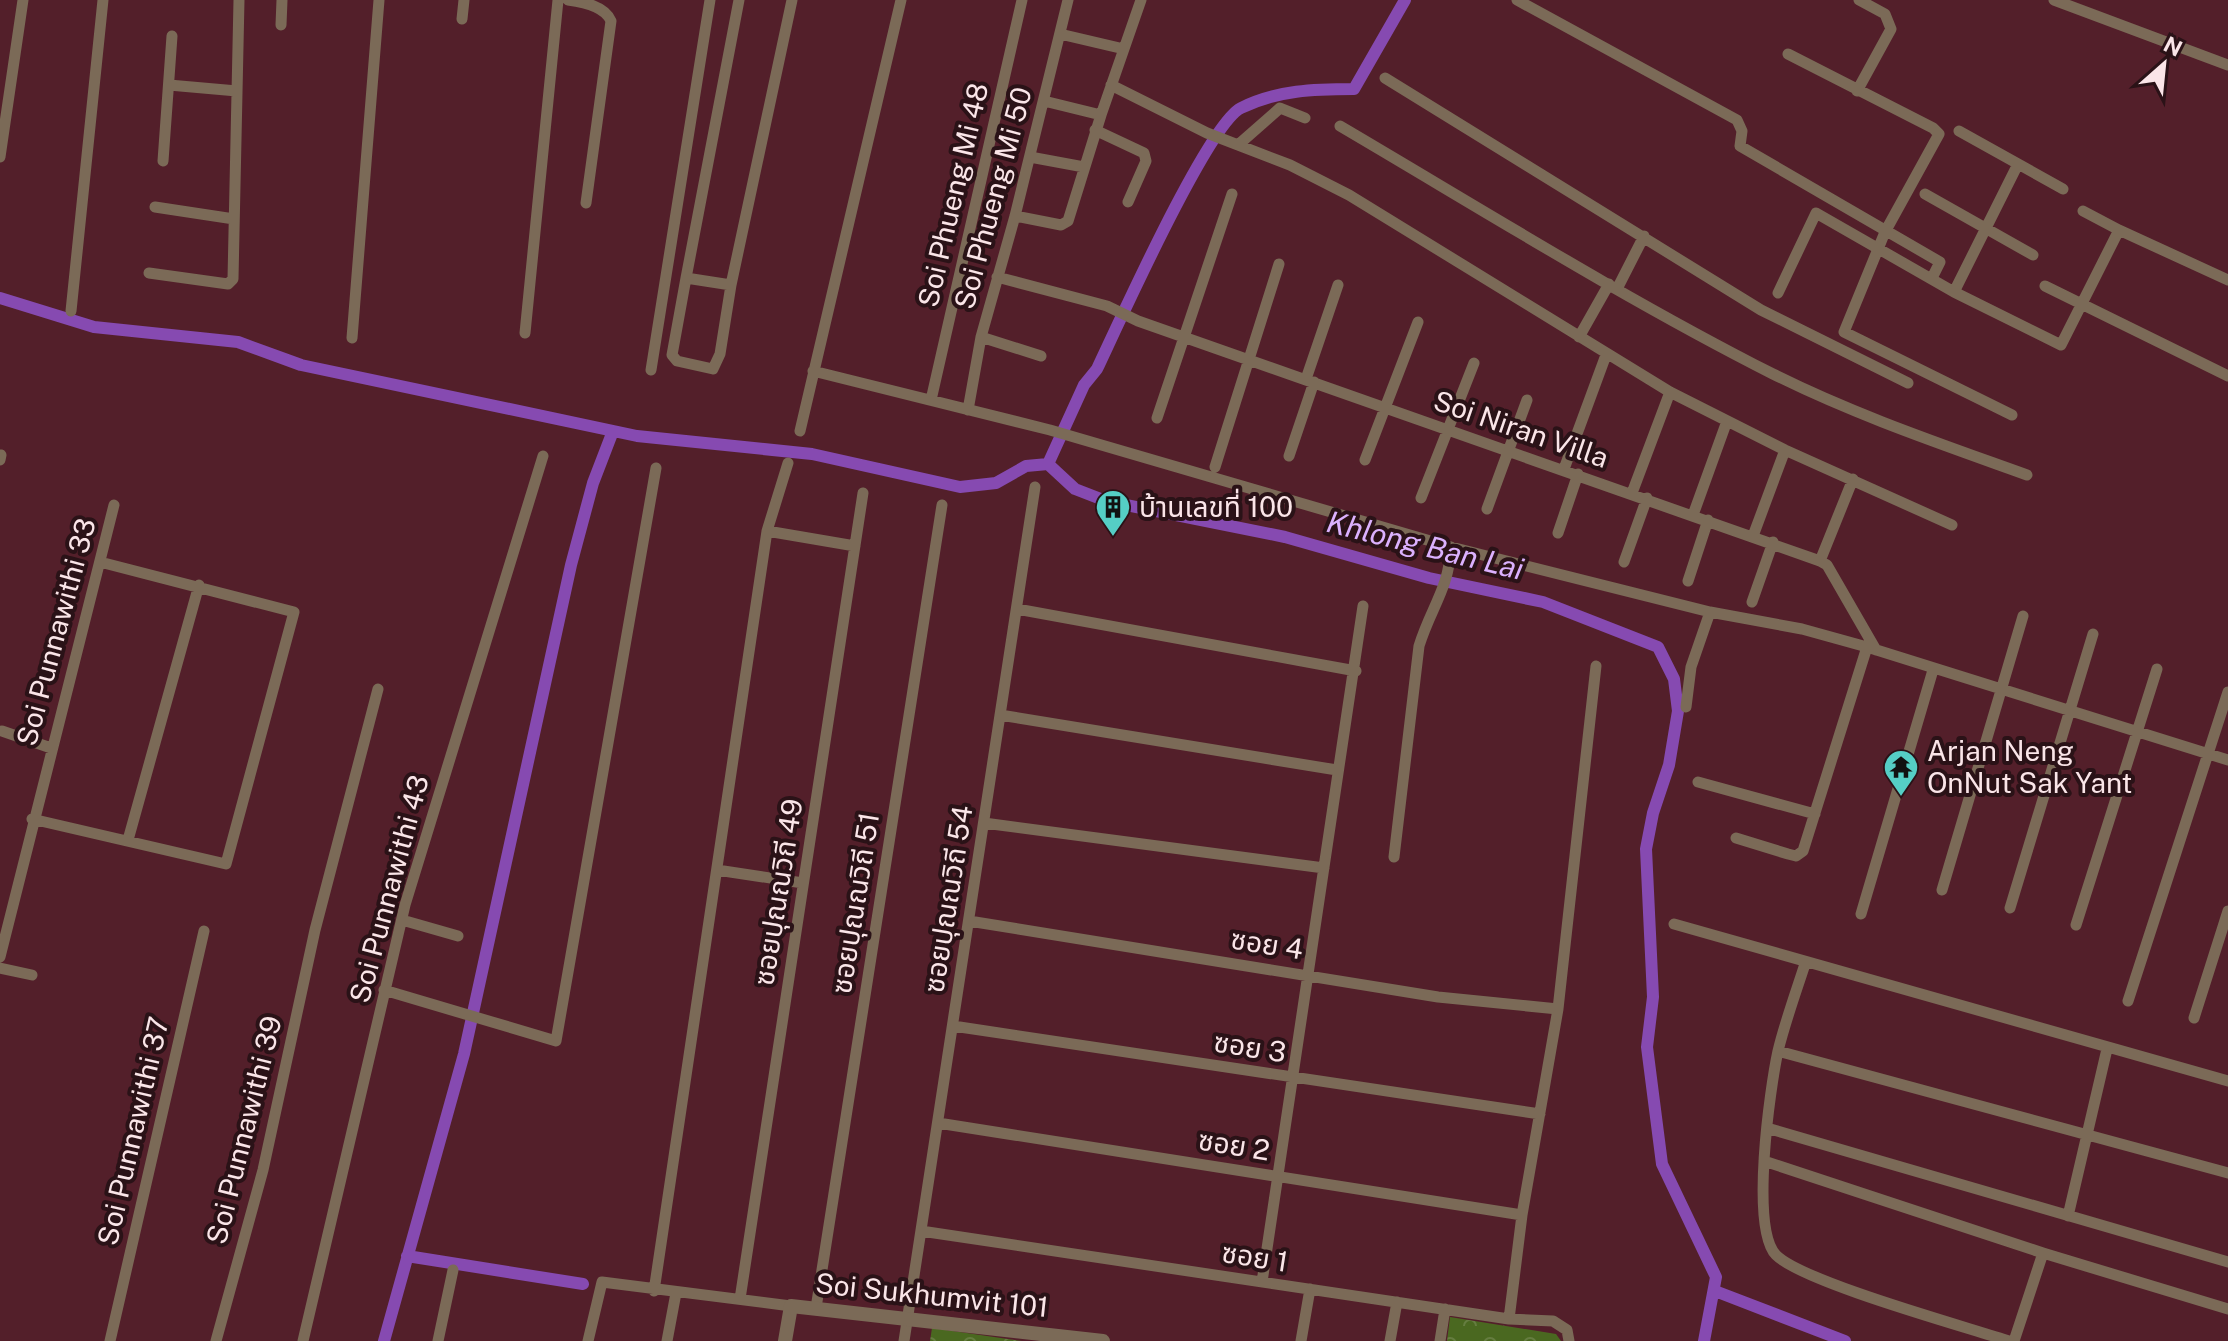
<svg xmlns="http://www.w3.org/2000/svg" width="2228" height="1341" viewBox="0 0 2228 1341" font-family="'Public Sans','Noto Sans Thai',sans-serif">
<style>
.forest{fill:url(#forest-crowns)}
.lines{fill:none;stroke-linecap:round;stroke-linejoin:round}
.canal{stroke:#864ab1;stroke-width:12}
.minor{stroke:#7b6a57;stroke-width:11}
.tertiary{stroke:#7b6a57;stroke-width:14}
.labels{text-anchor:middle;stroke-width:8;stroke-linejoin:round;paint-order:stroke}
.street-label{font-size:28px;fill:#fae5e8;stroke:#2a1217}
.poi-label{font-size:28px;fill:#fae5e8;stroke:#2a1217;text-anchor:start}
.water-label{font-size:30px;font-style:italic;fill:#dbb1fe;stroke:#2a1217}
</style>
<defs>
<pattern id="forest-crowns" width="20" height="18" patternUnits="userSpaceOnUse" patternTransform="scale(2)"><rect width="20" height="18" fill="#4a6820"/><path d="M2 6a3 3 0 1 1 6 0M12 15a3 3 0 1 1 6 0" fill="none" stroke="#657d40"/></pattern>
</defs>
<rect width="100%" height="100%" fill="#531f2a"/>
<path class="forest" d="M1450 1317 1556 1334 1561 1341H1447Z
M932 1328 1022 1341H930Z"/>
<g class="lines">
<path class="canal" d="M1405 0 1354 89C1315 89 1277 90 1241 108 1208 124 1118 325 1097 369L1084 385 1048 464 1075 489 1106 501 1285 537 1429 578 1543 602 1658 647 1674 679 1678 711 1669 765 1653 813 1646 849 1653 997 1647 1047 1662 1164 1716 1277 1704 1341
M0 298 94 327 238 342 301 365 637 436 812 454 960 487 996 483 1026 466 1048 464
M407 1256 583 1284
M1715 1291 1845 1341
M384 1341 464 1054 571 565 593 483 613 431"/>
<path class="minor" d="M568 0C583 2 605 6 611 21L586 203
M1517 0 1737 120 1742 131 1740 146 1940 262 1932 278
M2054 0 2228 65
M462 19 464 0
M281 25 282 0
M1060 34 1124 49
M1788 54 1933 128 1939 134 1885 232 1844 332 2012 415
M1385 78 1761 310 1908 383
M169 85 237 91
M1111 85 1207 133 1290 165 1349 195 1670 392 1785 450 1952 525
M1857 91 1891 29 1885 14 1859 0
M1044 101 1101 115
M1340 126C1483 210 1625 299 1773 374 1855 415 1941 444 2027 475
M1095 130 1144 153 1146 161 1128 202
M1959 131 2063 189
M1238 145 1280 108 1305 118
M0 157 23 0
M1030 157 1084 167
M163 161 172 36
M1925 194 2033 255
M155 207 234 219
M1015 216 1061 225 1068 221 1101 115 1141 0
M2119 230 2228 280
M149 273 228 284 233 279 239 0
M997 277 1107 306 1138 321 1820 561 1827 565 1876 650
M686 278 672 355 677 361 713 369 720 354 731 285 792 0
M731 285 686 278 739 0
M2045 286 2228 376
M1617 289 1644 236
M1954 292 2018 164
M1778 293 1816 213 1954 292 2061 345 2119 230 2083 211
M71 311 103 0
M525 333 558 0
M981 337 1041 356
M1579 337 1609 284
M352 338 379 0
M651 370 710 0
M813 371 1050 430 1451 547 1710 612 1802 629 1867 647 2228 760
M1306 379 1338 285
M931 400 1022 0
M968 410 981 337 1015 216 1068 0
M1157 418 1232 194
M800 431 901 0
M1289 456 1314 382
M0 460 1 455
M1365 460 1418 322
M1215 467 1279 264
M1564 469 1606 355
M1632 493 1670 392
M1421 498 1474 363
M1487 509 1527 400
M1693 515 1727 421
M767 531 855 546
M1558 533 1578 474
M1753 536 1785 450
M1820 561 1853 479
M1624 562 1647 498
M1688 581 1708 520
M1752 602 1773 542
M1017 609 1356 671
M1686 707 1691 667 1710 612
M1000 715 1337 770
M2 731 51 748
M1698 782 1815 814
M32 819 226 864 294 612 100 562
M984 823 1324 868
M1736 838 1788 854 1796 856 1803 851 1867 647
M128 840 199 585
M1394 857 1419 646C1431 607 1449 589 1451 547
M717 870 803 883
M1942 890 2023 616
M2010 908 2093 634
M1861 914 1933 670
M402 920 458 936
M969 921 1438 997 1558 1009
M1674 924 2228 1081
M2076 925 2157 669
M0 957 114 505
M1805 964C1796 992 1785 1022 1778 1051 1770 1088 1750 1228 1776 1255 1803 1282 1963 1326 2009 1341
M0 968 32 975
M384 990 556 1041 656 468
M2128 1001 2228 692
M2194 1018 2228 911
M953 1026 1540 1114
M1778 1051 2228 1173
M938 1123 1522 1215
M1767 1128 2228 1262
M1764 1161 2043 1253 2228 1309
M2068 1216 2107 1049
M921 1231 1509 1319 1553 1321 1567 1330 1569 1341
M1262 1282 1363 606
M654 1291 767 531 788 463
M740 1299 863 493
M816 1308 942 505
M1509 1319 1522 1215 1558 1009 1596 666
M110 1341 204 931
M216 1341 263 1170 315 930 378 689
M303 1341 405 905 543 456
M438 1341 453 1270
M588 1341 602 1282 791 1306
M667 1341 676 1293
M904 1341 1035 487
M1301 1341 1310 1289
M1390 1341 1397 1302
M1440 1341 1445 1309
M2014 1341 2043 1253"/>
<path class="tertiary" d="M785 1341 791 1306 1103 1341"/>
</g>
<defs>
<g id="building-pin" transform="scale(1.8)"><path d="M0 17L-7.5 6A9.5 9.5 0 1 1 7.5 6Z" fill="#55cec5" stroke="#2a1217"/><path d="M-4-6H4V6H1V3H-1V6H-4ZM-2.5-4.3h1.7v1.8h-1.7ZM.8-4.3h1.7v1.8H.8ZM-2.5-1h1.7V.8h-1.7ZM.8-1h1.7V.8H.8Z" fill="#111"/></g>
<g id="temple-pin" transform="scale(1.8)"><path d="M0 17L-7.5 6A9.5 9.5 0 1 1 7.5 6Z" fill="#55cec5" stroke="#2a1217"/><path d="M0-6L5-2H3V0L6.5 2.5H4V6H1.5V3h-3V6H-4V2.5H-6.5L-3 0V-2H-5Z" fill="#111"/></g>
</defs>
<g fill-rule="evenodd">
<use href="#building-pin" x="1113" y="507"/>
<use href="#temple-pin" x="1901" y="767"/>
</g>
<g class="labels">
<g class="street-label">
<text transform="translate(953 195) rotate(-77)" y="10">Soi Phueng Mi 48</text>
<text transform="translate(993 198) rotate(-75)" y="10">Soi Phueng Mi 50</text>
<text transform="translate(1521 429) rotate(19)" y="10">Soi Niran Villa</text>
<text transform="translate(56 632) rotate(-75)" y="10">Soi Punnawithi 33</text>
<text transform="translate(389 889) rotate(-75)" y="10">Soi Punnawithi 43</text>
<text transform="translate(778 892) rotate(-81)" y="10">ซอยปุณณวิถี 49</text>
<text transform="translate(948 899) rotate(-81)" y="10">ซอยปุณณวิถี 54</text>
<text transform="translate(855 903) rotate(-81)" y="10">ซอยปุณณวิถี 51</text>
<text transform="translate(1267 944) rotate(9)" y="10">ซอย 4</text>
<text transform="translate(1250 1047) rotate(9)" y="10">ซอย 3</text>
<text transform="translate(244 1130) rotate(-76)" y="10">Soi Punnawithi 39</text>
<text transform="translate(133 1131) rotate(-77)" y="10">Soi Punnawithi 37</text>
<text transform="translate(1234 1145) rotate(9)" y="10">ซอย 2</text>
<text transform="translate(1255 1257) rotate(9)" y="10">ซอย 1</text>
<text transform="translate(932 1295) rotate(6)" y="10">Soi Sukhumvit 101</text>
</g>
<g class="poi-label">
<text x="1139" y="517">บ้านเลขที่ 100</text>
<text x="1927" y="761">Arjan Neng<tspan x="1927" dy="32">OnNut Sak Yant</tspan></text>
</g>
<g class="water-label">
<text transform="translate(1425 546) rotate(14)" y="10">Khlong Ban Lai</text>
</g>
</g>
<g transform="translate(2164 64) rotate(27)" stroke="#2a1217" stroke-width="6" paint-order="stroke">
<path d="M0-6L14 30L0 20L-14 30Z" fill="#fae5e8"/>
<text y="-12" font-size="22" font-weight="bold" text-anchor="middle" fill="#fae5e8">N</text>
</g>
</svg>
